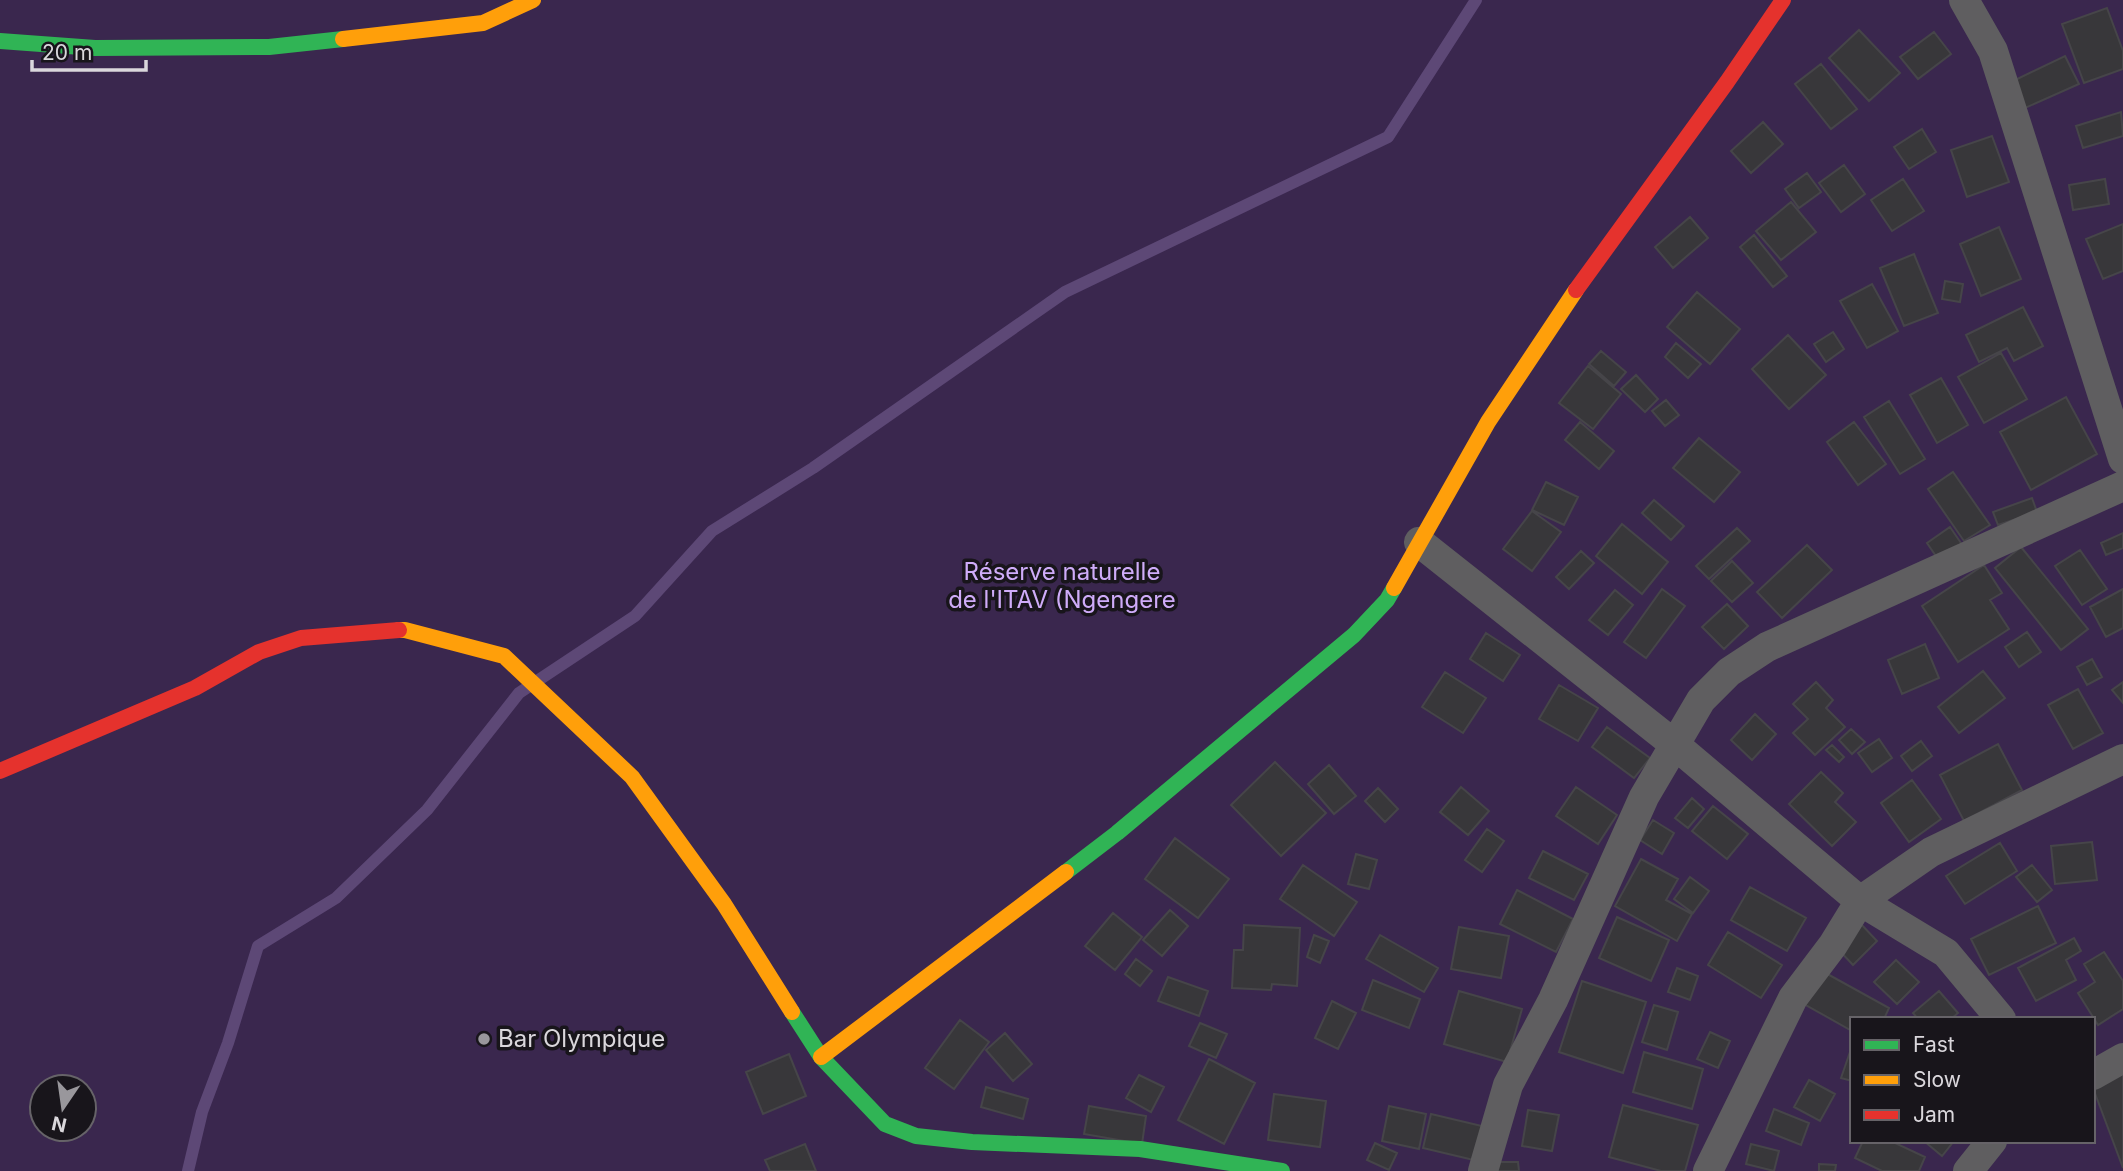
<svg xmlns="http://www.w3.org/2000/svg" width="2123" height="1171" viewBox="0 0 2123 1171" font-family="Inter,sans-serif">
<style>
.green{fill:#3a274e;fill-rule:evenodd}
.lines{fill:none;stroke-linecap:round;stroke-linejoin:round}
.stream{stroke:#5d4876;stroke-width:12}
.building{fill:#38373a;stroke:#464549;stroke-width:2}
.street{stroke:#5f5e60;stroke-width:30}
.fast{stroke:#30b455;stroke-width:16}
.slow{stroke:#ff9f0a;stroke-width:16}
.jam{stroke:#e5322d;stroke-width:16}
.poi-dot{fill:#99979c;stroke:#18151b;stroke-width:2.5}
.labels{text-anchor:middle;stroke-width:7;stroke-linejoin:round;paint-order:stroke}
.park-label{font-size:24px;fill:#cfacf9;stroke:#18151b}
.poi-label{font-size:24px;fill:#dad7dc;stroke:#18151b;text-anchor:start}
</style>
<rect width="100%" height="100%" fill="#211f24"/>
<path class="green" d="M0 0H2123V1171H0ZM1852 1019H2093V1141H1852ZM42 1087H84V1129H42Z"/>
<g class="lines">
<path class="stream" d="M188 1171 202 1112 228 1043 258 946 336 898 427 810 519 693 635 616 712 531 813 468 1065 292 1388 137 1476 0"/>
</g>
<path class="building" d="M2107 8 2123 51V69L2084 83 2062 24Z
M1859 30 1900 73 1869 101 1829 58Z
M1934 32 1951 54 1918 79 1900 57Z
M2065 56 2079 84 2025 108 2013 81Z
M1821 64 1857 109 1831 129 1795 84Z
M2121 112 2123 136 2083 148 2076 126Z
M1763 122 1783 144 1751 173 1731 151Z
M1922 129 1936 152 1909 169 1894 147Z
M1992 136 2009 182 1967 197 1951 150Z
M1844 165 1865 194 1841 212 1819 183Z
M1807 173 1821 192 1799 208 1785 189Z
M1903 179 1924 211 1892 231 1871 200Z
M2105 179 2109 204 2073 210 2069 185Z
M1791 202 1816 232 1781 260 1756 231Z
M1690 217 1708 238 1673 268 1655 247Z
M2123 224V271L2103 279 2086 239Z
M1999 227 2021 279 1981 296 1960 244Z
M1754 235 1787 276 1773 287 1740 247Z
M1914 254 1938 313 1904 326 1880 268Z
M1945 281 1963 284 1960 302 1942 299Z
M1872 284 1898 331 1867 348 1840 301Z
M1697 292 1740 329 1710 364 1667 327Z
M2023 307 2043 346 2014 361 2007 348 1979 362 1966 335Z
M1833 332 1844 349 1826 362 1814 344Z
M1788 335 1826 375 1789 409 1752 369Z
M1676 343 1701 364 1688 378 1665 357Z
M1601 351 1626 372 1614 386 1589 364Z
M2001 353 2027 399 1984 423 1958 377Z
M1588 366 1621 394 1593 429 1559 403Z
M1636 375 1658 399 1645 412 1621 389Z
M1941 378 1968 425 1937 443 1910 395Z
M2066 397 2097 454 2031 490 2000 432Z
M1666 400 1679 415 1665 426 1652 411Z
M1889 401 1925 459 1900 474 1864 417Z
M1580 422 1614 451 1599 469 1565 440Z
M1854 422 1886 464 1858 485 1827 442Z
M1699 438 1740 472 1714 502 1673 468Z
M1953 472 1990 525 1964 541 1928 489Z
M1546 482 1578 497 1564 525 1532 510Z
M2032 498 2037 512 1998 525 1993 512Z
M1654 500 1684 526 1671 540 1642 513Z
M1532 511 1561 532 1532 571 1503 549Z
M1622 524 1668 562 1642 594 1596 556Z
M1950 527 1963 546 1940 562 1927 543Z
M1737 528 1750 541 1709 579 1696 566Z
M2123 533V548L2106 555 2101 543Z
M1807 545 1832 570 1782 618 1757 592Z
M2021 547 2088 629 2061 650 1995 568Z
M2080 550 2107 589 2082 605 2055 566Z
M1581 551 1594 563 1569 589 1556 577Z
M1732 561 1753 583 1732 602 1711 581Z
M1984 565 2002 593 1990 600 2009 629 1958 662 1922 606Z
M1662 589 1685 606 1646 658 1624 642Z
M2123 589V628L2106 637 2090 607Z
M1615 590 1633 605 1608 635 1589 620Z
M1727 604 1748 626 1724 649 1702 627Z
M2027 632 2041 652 2019 667 2005 647Z
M1486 633 1520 655 1503 681 1470 659Z
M1925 644 1939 678 1902 694 1888 660Z
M2092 659 2102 677 2087 685 2077 667Z
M1983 671 2005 698 1959 733 1938 707Z
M1445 672 1486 698 1463 733 1422 707Z
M1816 682 1833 700 1826 708 1845 727 1815 755 1793 733 1808 719 1793 704Z
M2123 682V703L2112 690Z
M1559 685 1598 708 1578 741 1539 719Z
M2078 689 2103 733 2073 749 2048 705Z
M1755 714 1776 734 1752 760 1731 740Z
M1607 727 1650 758 1634 778 1592 747Z
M1851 729 1865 742 1852 754 1839 740Z
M1879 739 1892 758 1872 772 1858 753Z
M1921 741 1932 756 1912 771 1901 756Z
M1998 744 2022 790 1964 821 1940 775Z
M1832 745 1844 757 1839 762 1826 750Z
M1275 762 1326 813 1281 856 1231 805Z
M1329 765 1356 796 1334 814 1308 784Z
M1821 772 1843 793 1835 802 1856 822 1832 846 1789 804Z
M1912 780 1941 819 1909 842 1881 803Z
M1461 787 1489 811 1468 835 1440 812Z
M1576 787 1617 815 1598 844 1556 816Z
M1378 788 1398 809 1385 822 1365 801Z
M1692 798 1704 809 1688 828 1675 818Z
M1713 806 1748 834 1727 859 1692 831Z
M1653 820 1674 833 1662 854 1640 840Z
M1487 829 1504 841 1482 872 1465 860Z
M1175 838 1229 879 1198 918 1145 879Z
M2092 842 2097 880 2055 884 2051 846Z
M2000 843 2017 871 1965 904 1946 876Z
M1543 851 1588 874 1574 900 1529 878Z
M1356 854 1377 860 1369 889 1348 884Z
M1641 859 1678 879 1666 900 1692 914 1677 941 1615 906Z
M1303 865 1357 902 1334 936 1280 899Z
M2032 865 2052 890 2037 902 2016 877Z
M1690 877 1709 891 1693 913 1674 899Z
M1750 887 1806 918 1787 951 1731 920Z
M1517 890 1573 919 1556 952 1500 924Z
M2038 906 2056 943 1989 975 1971 939Z
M1170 910 1188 926 1162 956 1143 940Z
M1113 913 1142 937 1115 970 1085 946Z
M1617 917 1669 940 1651 981 1599 958Z
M1860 923 1877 941 1853 965 1836 947Z
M1244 925 1300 928 1297 986 1272 984 1271 990 1232 988 1234 950H1243Z
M1459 927 1509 936 1501 978 1451 969Z
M1728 932 1782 965 1761 998 1708 965Z
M1314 935 1329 941 1320 963 1307 957Z
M1380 935 1438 968 1424 992 1366 959Z
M2074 938 2081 951 2066 960 2076 980 2036 1001 2018 968Z
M2104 952 2123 981V1009L2098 1025 2078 993 2095 982 2084 964Z
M1136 959 1152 971 1140 986 1125 974Z
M1896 960 1919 982 1897 1004 1874 982Z
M1677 968 1698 976 1690 1000 1668 992Z
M1822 971 1889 1008 1884 1019H1852V1031L1804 1004Z
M1168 977 1208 991 1199 1016 1158 1001Z
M1373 980 1420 999 1409 1028 1362 1010Z
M1582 981 1646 1002 1623 1073 1559 1052Z
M1459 991 1522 1009 1507 1062 1444 1044Z
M1939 991 1958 1013 1951 1019H1918L1913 1013Z
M1332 1001 1356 1013 1338 1049 1315 1038Z
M1654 1005 1678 1012 1667 1050 1642 1042Z
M960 1020 989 1042 954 1089 925 1068Z
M1200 1023 1227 1034 1216 1058 1189 1046Z
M1710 1032 1730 1041 1718 1068 1697 1059Z
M1005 1033 1032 1064 1013 1081 986 1050Z
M1851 1049 1852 1050V1081L1841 1078Z
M1644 1052 1703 1069 1692 1109 1633 1092Z
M789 1054 806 1096 763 1114 746 1072Z
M1209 1059 1255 1083 1224 1144 1178 1120Z
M2123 1073V1168L2093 1088Z
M1139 1075 1164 1087 1151 1112 1126 1098Z
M1809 1080 1835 1094 1820 1121 1794 1107Z
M986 1087 1028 1099 1023 1119 981 1107Z
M1274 1094 1326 1101 1320 1147 1268 1140Z
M1623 1105 1698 1125 1685 1171H1661L1609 1157Z
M1089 1106 1146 1116 1142 1144 1084 1134Z
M1389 1106 1426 1114 1419 1149 1382 1141Z
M1774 1109 1809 1123 1801 1145 1766 1131Z
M1528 1110 1559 1115 1552 1151 1522 1146Z
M1431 1114 1486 1127 1478 1161 1423 1148Z
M1863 1141H1891L1925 1157 1919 1171H1882L1855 1158Z
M1924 1141H1954L1942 1156Z
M1375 1143 1397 1153 1389 1170 1367 1160Z
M805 1144 816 1171H770L765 1160Z
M1751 1144 1779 1151 1774 1171 1746 1164Z
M1493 1162H1518L1519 1171H1493Z
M1819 1164 1836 1165 1835 1171H1819Z"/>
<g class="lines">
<path class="street" d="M1964 0 1993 51 2123 459
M1419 542 1674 744 1860 901 1946 953 2001 1019
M2093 1075 2123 1058
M1483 1171 1508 1085 1553 1000 1644 797 1701 700 1729 672 1767 647 2123 486
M1708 1171 1793 998 1833 945 1860 901 1931 852 2123 759
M1968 1171 1992 1141"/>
<path class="fast" d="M0 41 95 48 269 47 343 39
M1066 872 1117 833 1354 635 1387 600 1394 588
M792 1012 821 1057 885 1124 916 1136 972 1142 1140 1149 1282 1171"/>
<path class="slow" d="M343 39 483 23 533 0
M1394 588 1488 422 1576 290
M399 630H405L504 656 632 777 724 904 792 1012
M821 1057 1066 872"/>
<path class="jam" d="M1576 290 1727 82 1783 0
M0 771 195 688 259 652 301 638 399 630"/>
</g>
<circle class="poi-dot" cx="484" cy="1039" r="7"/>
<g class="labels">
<g class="park-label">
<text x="1062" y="580">Réserve naturelle<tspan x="1062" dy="28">de l'ITAV (Ngengere</tspan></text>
</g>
<g class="poi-label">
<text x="498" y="1047">Bar Olympique</text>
</g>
</g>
<rect x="1850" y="1017" width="245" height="126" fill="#18151b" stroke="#666368" stroke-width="2"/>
<rect x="1864" y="1040" width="35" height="10" fill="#30b455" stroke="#666368" stroke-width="2"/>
<text x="1913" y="1052" font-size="21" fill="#dad7dc">Fast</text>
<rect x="1864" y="1075" width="35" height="10" fill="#ff9f0a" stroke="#666368" stroke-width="2"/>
<text x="1913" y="1087" font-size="21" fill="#dad7dc">Slow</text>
<rect x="1864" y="1110" width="35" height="10" fill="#e5322d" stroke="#666368" stroke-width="2"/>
<text x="1913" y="1122" font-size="21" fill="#dad7dc">Jam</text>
<g transform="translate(63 1108) rotate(193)"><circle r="33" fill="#18151b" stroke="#666368" stroke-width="2"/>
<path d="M0-5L12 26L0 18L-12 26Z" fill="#99979c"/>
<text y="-10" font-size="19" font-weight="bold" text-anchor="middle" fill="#dad7dc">N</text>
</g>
<path d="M32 60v10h114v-10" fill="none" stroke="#dad7dc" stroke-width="3.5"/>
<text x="42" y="60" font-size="21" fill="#dad7dc" stroke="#18151b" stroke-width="5" paint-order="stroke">20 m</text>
</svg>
